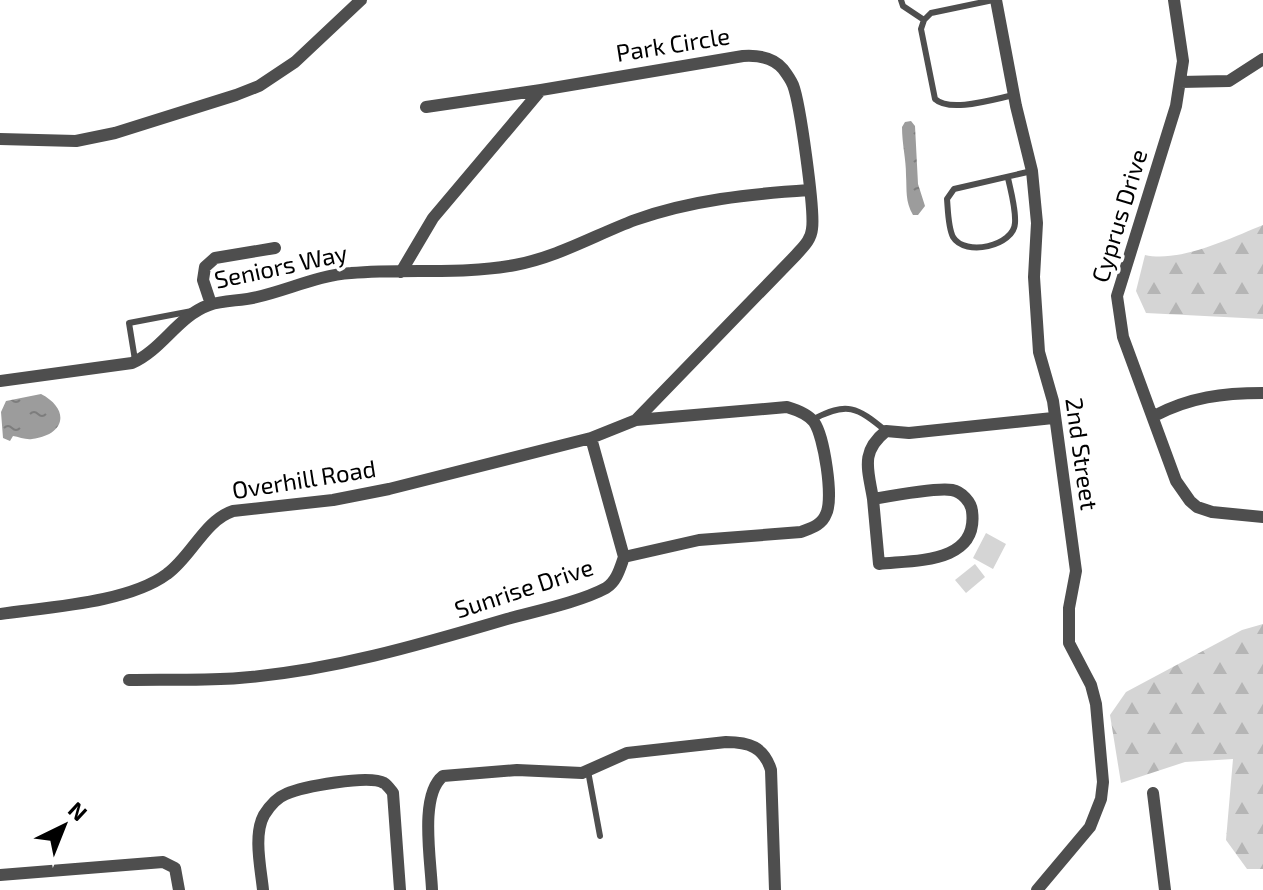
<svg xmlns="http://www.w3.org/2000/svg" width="1263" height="890" viewBox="0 0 1263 890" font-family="'Exo 2',sans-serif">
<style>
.green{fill:#d5d5d5}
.forest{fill:url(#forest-firs)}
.water{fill:url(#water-ripples)}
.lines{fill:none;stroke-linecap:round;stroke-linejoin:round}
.service{stroke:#4e4e4e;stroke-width:6}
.minor{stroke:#4e4e4e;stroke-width:12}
.labels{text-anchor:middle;stroke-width:7;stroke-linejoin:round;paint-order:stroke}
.street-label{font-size:24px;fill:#000;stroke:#fff}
</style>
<defs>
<pattern id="forest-firs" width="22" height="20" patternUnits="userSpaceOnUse" patternTransform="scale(2)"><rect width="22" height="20" fill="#d5d5d5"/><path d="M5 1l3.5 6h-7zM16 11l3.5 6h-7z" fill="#b5b5b5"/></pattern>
<pattern id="water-ripples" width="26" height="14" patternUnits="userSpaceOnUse" patternTransform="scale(2)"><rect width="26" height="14" fill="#9c9c9c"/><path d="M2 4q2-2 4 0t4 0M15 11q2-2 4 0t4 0" fill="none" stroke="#7d7d7d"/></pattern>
</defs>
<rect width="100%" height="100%" fill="#fff"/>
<path class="green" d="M986 533 1006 544 993 569 973 558Z
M975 564 985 577 966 593 955 580Z"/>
<path class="forest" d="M1263 225V319L1146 313 1136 291 1145 255C1179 263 1231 238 1263 225Z
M1263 624V869H1247L1226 840 1233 759 1185 762 1121 783 1110 715 1126 692 1242 630Z"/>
<path class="water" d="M911 121 915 126 918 184 925 206 918 215H913C905 201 907 191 906 175 906 159 902 144 902 127L905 122Z
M41 394C70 409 66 435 32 439 26 440 19 437 13 436L10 441 3 438 1 412 6 401Z"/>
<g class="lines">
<path class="service" d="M901 0 903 6 924 20
M993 0 931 13 924 20 921 29 935 99C950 113 994 99 1014 95
M1008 178C1011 192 1016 209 1015 223 1014 246 965 257 953 237 948 227 948 210 947 199L954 189 1032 171
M135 360 129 323 192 311
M812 420C847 401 857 407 886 431
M588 771 600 836"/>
<path class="minor" d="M996 0 1016 106 1032 171 1037 223 1034 277 1039 352 1053 401 1076 571 1069 608V643L1091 685 1096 704 1103 782 1101 799 1090 827 1037 890
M1174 0 1183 61 1176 106 1117 296 1123 337 1176 481 1190 501 1197 507 1212 512 1263 517
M1180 82 1229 81 1263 59
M426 107 541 90 743 56C758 55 773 57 783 69 786 73 791 80 793 85 800 103 815 211 812 229 811 240 803 247 796 255L636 420
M0 139 76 141 115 133 236 95 259 86 295 62 361 0
M401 272 433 218 541 90
M211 304 203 280 205 267 215 258 275 248
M0 381 132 363C162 350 178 316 209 305 224 300 241 301 257 297 288 290 319 275 351 273 406 268 461 275 515 265 558 257 595 235 635 220 691 200 750 194 809 190
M1154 416C1190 397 1223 393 1263 393
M591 438 624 557
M873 499 879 564C914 560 979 564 972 511 971 502 962 492 952 490 937 487 890 496 873 499 868 469 860 452 886 431L909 433 1053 418
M0 614C48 607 128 603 167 574 191 557 205 520 233 511L333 500 389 489 591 438 636 420 787 407C797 410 808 414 814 422 824 436 834 499 826 514 822 525 811 528 801 532L699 540 624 557
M129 680C165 679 202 681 239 678 330 671 419 645 507 619 536 611 580 602 606 588 617 581 620 568 624 557
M1153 793 1165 890
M0 875 163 862 175 868 179 890
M263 890C261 869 253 835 264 815 269 807 276 798 286 794 302 787 369 774 384 783 386 784 392 791 393 793L400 890
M432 890C431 861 419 795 443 776L517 770 582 773 627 753 726 742C749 742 764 747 771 770L775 890"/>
</g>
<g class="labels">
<g class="street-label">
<text transform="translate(673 45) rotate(-9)" y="8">Park Circle</text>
<text transform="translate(1120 216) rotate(-73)" y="8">Cyprus Drive</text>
<text transform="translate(281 267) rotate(-12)" y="8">Seniors Way</text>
<text transform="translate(1081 454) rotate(82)" y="8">2nd Street</text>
<text transform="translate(304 480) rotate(-9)" y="8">Overhill Road</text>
<text transform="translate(524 589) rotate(-18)" y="8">Sunrise Drive</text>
</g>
</g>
<g transform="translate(64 826) rotate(43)" stroke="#ffffff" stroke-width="6" paint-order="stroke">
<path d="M0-6L14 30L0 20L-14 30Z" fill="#000000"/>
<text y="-12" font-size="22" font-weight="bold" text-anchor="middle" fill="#000000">N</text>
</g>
</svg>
